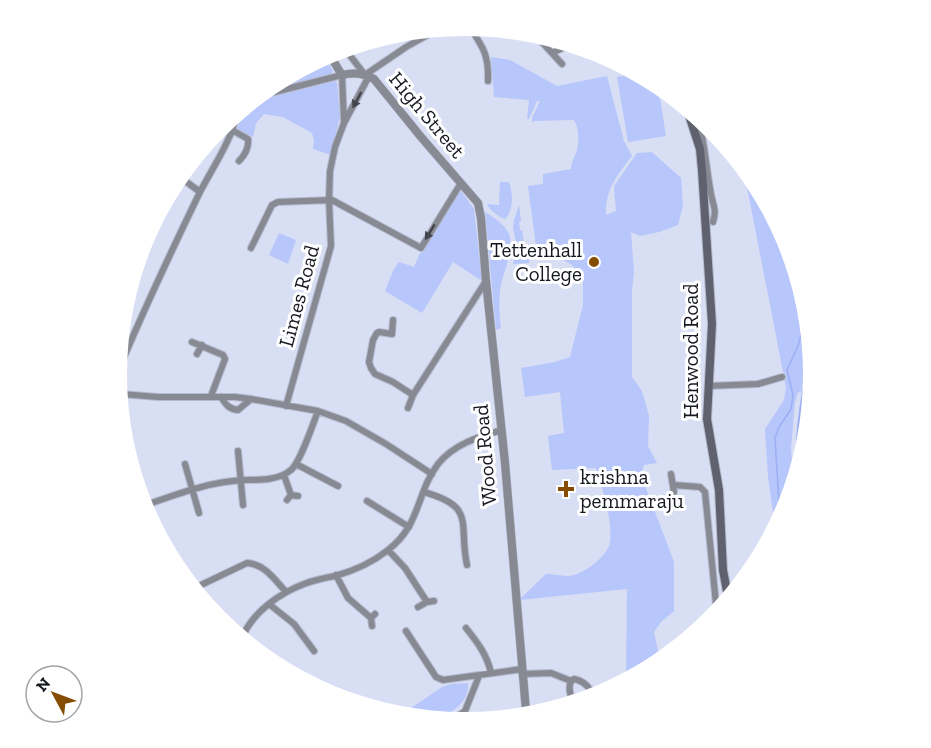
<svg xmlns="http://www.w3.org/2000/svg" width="931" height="748" viewBox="0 0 931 748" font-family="'Zilla Slab',serif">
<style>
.green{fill:#b7c6fb}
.water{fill:#9caef4}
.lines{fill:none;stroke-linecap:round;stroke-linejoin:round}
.stream{stroke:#9caef4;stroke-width:1.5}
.minor-casing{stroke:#b5bacd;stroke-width:8}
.tertiary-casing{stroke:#b5bacd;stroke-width:9}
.secondary-casing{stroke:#b5bacd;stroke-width:10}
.minor{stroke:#888a93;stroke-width:6}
.tertiary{stroke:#888a93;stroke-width:8}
.secondary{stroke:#5f626e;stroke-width:8}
.oneway{fill:#44464e}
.poi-dot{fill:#864c02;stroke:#fff;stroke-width:2}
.labels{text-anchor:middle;stroke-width:6;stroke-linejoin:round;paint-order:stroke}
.street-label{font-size:21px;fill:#161820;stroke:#fff}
.poi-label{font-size:21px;fill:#161820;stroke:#fff;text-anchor:end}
</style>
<rect width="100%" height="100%" fill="#d8def3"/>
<path class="green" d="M325 57 333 71 330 75 279 87Z
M491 57 510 60 557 86 607 76 624 141 632 156C617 175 605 190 606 215L616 211 614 186 637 153 652 152 681 178 683 206 678 225 659 232 640 236 631 232 634 272 632 291V377L642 391 649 416 648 446 657 463 644 465 641 475 674 562V611L661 622 654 632 659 656 626 678 627 589 519 600 546 574C553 574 562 576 569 576 583 575 608 556 610 542 613 521 602 488 596 468L552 470 548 436 564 433 560 392 525 397 521 368 555 362 570 357 583 305V277L571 264 555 256 547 249 537 254 528 186 543 184V174L571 169C571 162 575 157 577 150 579 142 579 127 574 120L534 121 532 123V118L540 101H537L529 119H527L529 100 494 97Z
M633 74 659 92 666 136 628 142 617 77Z
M335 81 337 83 340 116 331 155 313 149 314 141 312 133 283 117 264 114 256 123 253 137 237 129 244 111 262 99Z
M745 177 788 241 809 350 801 393 798 392 795 402 791 448 793 480 787 508 775 526 768 477 765 429 784 400 786 387Z
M500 182H509C513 194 514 210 505 219 497 216 491 211 487 204L499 205Z
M459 188 474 209 482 281 453 262 422 313 385 291 394 269 399 262 414 267 420 253 423 252Z
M519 205 521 221 519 222 520 230H522L524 244H529L530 255 529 263 513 264 517 248 513 228 514 220Z
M485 212C494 217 504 224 509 234 515 248 502 275 500 290 499 303 499 315 501 328L496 330Z
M279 233 296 240 288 264 269 255Z
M468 683C469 701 456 709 441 718L407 711 442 687 451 684Z"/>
<path class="water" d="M809 350 814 374 796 465C794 426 803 389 809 350Z"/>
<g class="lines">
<path class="stream" d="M780 519 775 438 779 427 791 409 793 395 787 370 798 346 804 323"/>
<g class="minor-casing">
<path id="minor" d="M469 26C483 47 489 55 488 81
M540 40 562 64
M345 49 365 75 406 47 433 32
M552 53 567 46
M271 93 342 75 344 123
M698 118C705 143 706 168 711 194 713 206 717 209 713 222
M232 130 248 139C249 147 245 155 239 161
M184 180 200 192
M251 248 272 205 278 202 332 200 421 248 461 183
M393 320 392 334 379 332 377 333 373 340 369 362 371 368 375 374 393 382 413 395
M192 342 223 355 225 359 211 396
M197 354 202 345
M117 374C142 313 170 254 199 194 210 172 232 140 236 116
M708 386 758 384 782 377
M121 394 158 397H235L251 399 318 411 346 421 386 444 432 474
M221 397C226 405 229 409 238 410L251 399
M286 406 331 246 329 200 330 171 335 147 344 123 369 76
M408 408 413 395 486 281
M238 451 243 505
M185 464 199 513
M296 464 338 486
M671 474 674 492
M284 475 291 495
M674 485 700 487 705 492 716 604 715 615
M424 492C477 507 458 523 467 565
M287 500 291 495 298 496
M367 501 409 527
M143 506C177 494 211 481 246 480 261 480 279 480 291 470 301 461 312 426 318 411
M388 550 405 568 427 602
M336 575 348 598 371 618
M201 585 247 563C265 564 275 580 286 592
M269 604 294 624 314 651
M418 607 427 602 434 601
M372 626 371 618 375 614
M466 628C478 643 487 655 491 673
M406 631 436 677 443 680 522 669
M243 636C253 612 280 593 304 584 314 580 324 578 335 576 353 571 373 562 388 550 421 525 416 493 438 464 454 444 478 437 502 430
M522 674 551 673 571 681 574 679C580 680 587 684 590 690L588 698
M571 681C568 688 570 695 573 701
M452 720 465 711 479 676"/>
</g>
<g class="tertiary-casing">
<path id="tertiary" d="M329 54 342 75C354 72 364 73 374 79L421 137 478 203 481 218 486 281 505 463 526 711"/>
</g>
<g class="secondary-casing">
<path id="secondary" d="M688 112 700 149 702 170 712 324 707 419 719 490 723 570 728 597"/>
</g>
<use href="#minor" class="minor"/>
<use href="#tertiary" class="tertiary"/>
<use href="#secondary" class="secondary"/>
</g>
<defs><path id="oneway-solid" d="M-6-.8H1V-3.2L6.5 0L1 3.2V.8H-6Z" transform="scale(1.5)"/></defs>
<g class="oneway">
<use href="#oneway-solid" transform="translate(357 100) rotate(118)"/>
<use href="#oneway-solid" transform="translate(430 232) rotate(121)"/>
</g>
<g class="poi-dot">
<circle cx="594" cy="262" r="6"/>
<path d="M563 480h6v6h6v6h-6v6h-6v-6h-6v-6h6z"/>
</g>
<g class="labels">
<g class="street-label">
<text transform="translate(427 115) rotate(50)" y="7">High Street</text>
<text transform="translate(299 296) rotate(-75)" y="7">Limes Road</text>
<text transform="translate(691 351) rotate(-90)" y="7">Henwood Road</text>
<text transform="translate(485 455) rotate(-95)" y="7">Wood Road</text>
</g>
<g class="poi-label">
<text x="582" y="257">Tettenhall<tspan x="582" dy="24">College</tspan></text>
<text x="580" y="484" text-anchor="start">krishna<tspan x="580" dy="24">pemmaraju</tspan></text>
</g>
</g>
<path d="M0 0H931V748H0ZM127 374a338 338 0 1 1 676 0a338 338 0 1 1-676 0Z" fill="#fff" fill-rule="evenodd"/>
<g transform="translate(54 694) rotate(311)"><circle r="28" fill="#ffffff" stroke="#a2a3a6" stroke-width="1.5"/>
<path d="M0-4.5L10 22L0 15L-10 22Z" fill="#864c02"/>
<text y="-9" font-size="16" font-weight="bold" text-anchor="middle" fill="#161820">N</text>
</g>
</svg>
